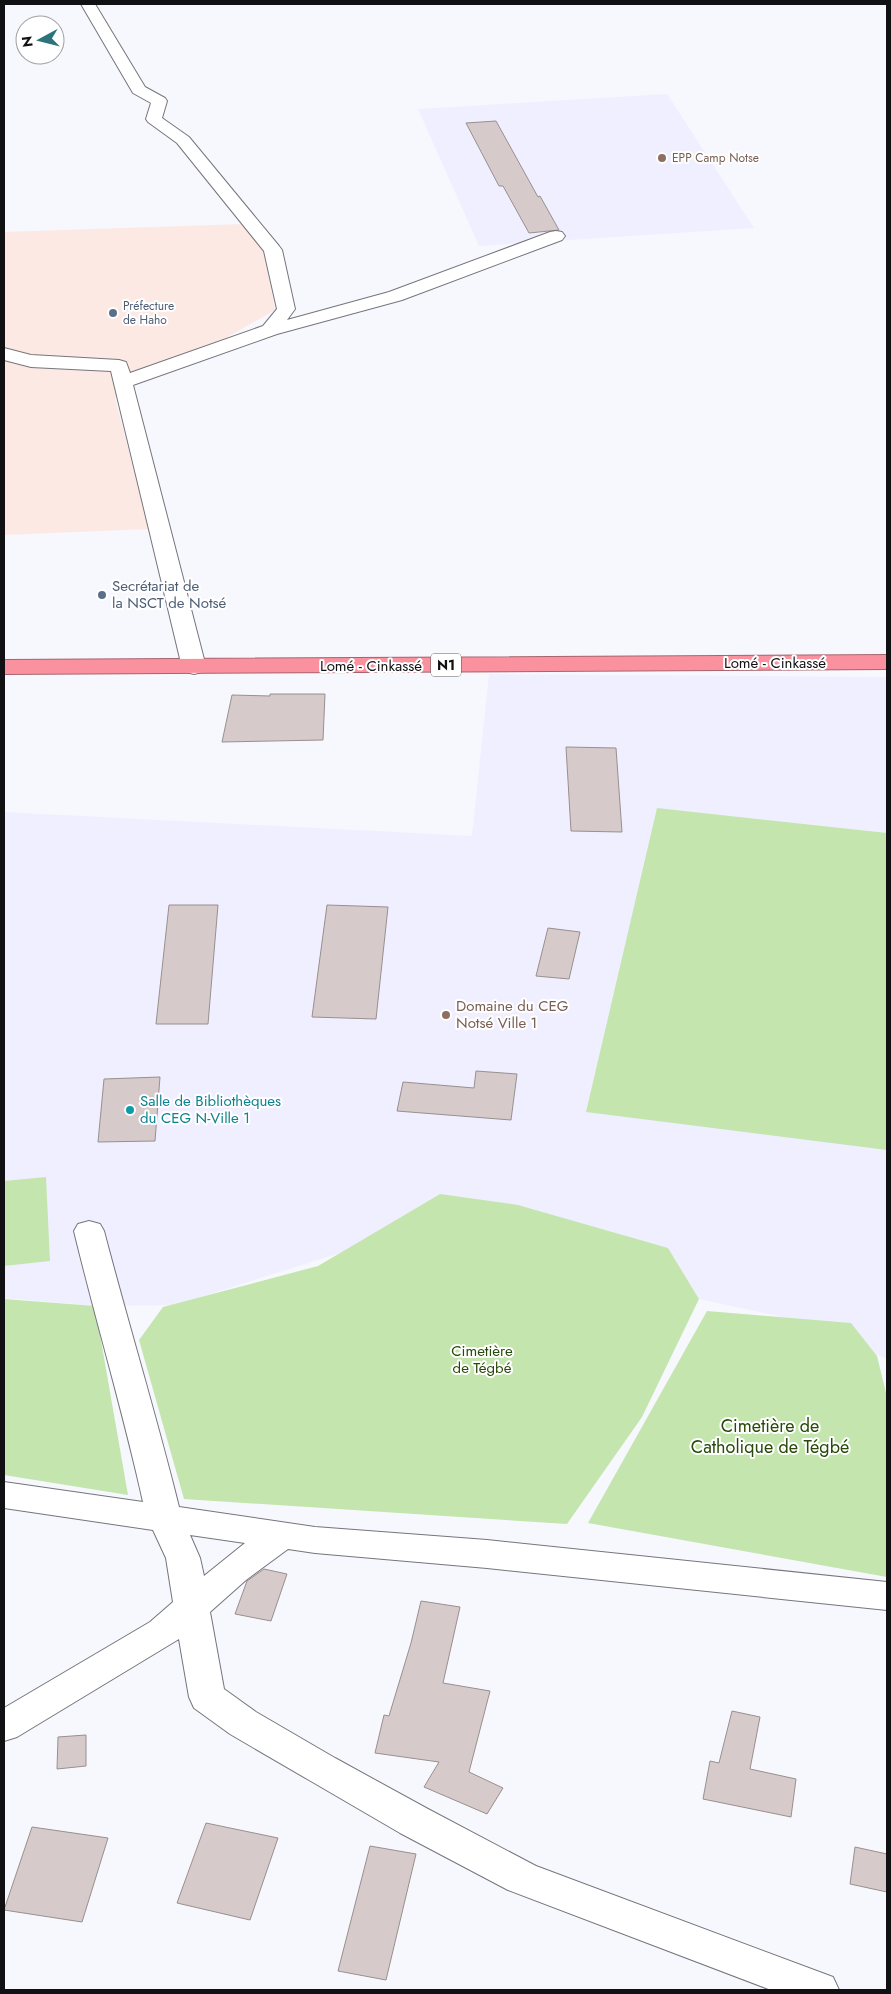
<svg xmlns="http://www.w3.org/2000/svg" width="891" height="1994" viewBox="0 0 891 1994" font-family="Jost,sans-serif">
<style>
.commercial{fill:#fde9e3}
.built{fill:#f0efff}
.green{fill:#c4e6ae}
.building{fill:#d6cbca;stroke:#988f8e}
.lines{fill:none;stroke-linecap:round;stroke-linejoin:round}
.minor-casing{stroke:#75757c;stroke-width:2}
.highway-casing{stroke:#a8646e;stroke-width:2}
.minor{fill:#fff;fill-rule:evenodd}
.highway{fill:#fa919f;fill-rule:evenodd}
.education-dot{fill:#8d6e63;stroke:#fff;stroke-width:2}
.service-dot{fill:#5c6f8a;stroke:#fff;stroke-width:2}
.culture-dot{fill:#0f9aa8;stroke:#fff;stroke-width:2}
.labels{text-anchor:middle;stroke-width:4;stroke-linejoin:round;paint-order:stroke}
.far-education-label{font-size:12px;fill:#785e54;stroke:#fff;text-anchor:start}
.far-service-label{font-size:12px;fill:#4e5e75;stroke:#fff;text-anchor:start}
.shield{fill:#fff;stroke:#58585a;stroke-width:1}
.shield-label{font-size:14px;font-weight:bold;fill:#111114}
.service-label{font-size:15px;fill:#4e5e75;stroke:#fff;text-anchor:start}
.street-label{font-size:15px;fill:#111114;stroke:#fff}
.education-label{font-size:15px;fill:#785e54;stroke:#fff;text-anchor:start}
.culture-label{font-size:15px;fill:#0d838f;stroke:#fff;text-anchor:start}
.park-label{font-size:15px;fill:#284907;stroke:#fff}
.near-park-label{font-size:18px;fill:#284907;stroke:#fff}
</style>
<rect width="100%" height="100%" fill="#f7f7fe"/>
<path class="commercial" d="M242 224 265 253 275 310 215 344 135 370 115 398 149 529 4 535V232Z"/>
<path class="built" d="M667 94 754 228 479 246 418 109Z
M489 674 887 677V1359L788 1318 699 1299 668 1248 440 1194 340 1253 175 1305 95 1306 4 1298V812L472 836Z"/>
<path class="green" d="M657 808 887 833V1150L586 1112Z
M46 1177 50 1261 4 1266V1181Z
M440 1194 518 1205 668 1248 699 1299 642 1417 567 1524 184 1499 139 1340 163 1307 318 1266Z
M4 1299 95 1306 128 1495 4 1475Z
M707 1311 851 1323 877 1356 887 1397V1577L588 1523Z"/>
<path class="building" d="M496 121 538 197 540 196 559 230 529 233 503 186H499L466 123Z
M270 694H325L323 740 222 742 232 695 270 696Z
M566 747 616 748 622 832 571 831Z
M169 905H218L208 1024H156Z
M327 905 388 907 376 1019 312 1017Z
M548 928 580 932 569 979 536 976Z
M476 1071 517 1074 511 1120 397 1111 403 1082 474 1088Z
M160 1077 155 1141 98 1142 104 1079Z
M264 1569 287 1574 271 1621 235 1614 247 1581Z
M421 1601 460 1607 443 1683 490 1691 469 1772 503 1788 487 1814 424 1787 439 1762 375 1753 384 1715 389 1716 411 1643Z
M732 1711 760 1717 750 1769 796 1779 791 1817 703 1799 710 1761 719 1763Z
M86 1735V1766L57 1769 58 1737Z
M206 1823 278 1838 250 1920 177 1903Z
M32 1827 108 1838 82 1922 4 1910Z
M370 1846 416 1854 386 1980 338 1971Z
M855 1847 887 1854V1892L850 1884Z"/>
<g class="lines">
<g class="minor-casing">
<path id="minor" d="M81 4H95L145 87 165 98 167 101 162 118 189 137 279 246 282 250 295 309 287 320 389 292 550 232 556 231 562 232 565 236 562 240 402 300 277 334 133 385 206 667 202 672 194 674 186 672 182 667 111 371 31 367 4 360V348L31 355 119 360 126 362 130 373 263 326 277 309 264 251 177 143 148 122 146 119 151 103 133 93Z
M89 1221 100 1224 104 1231C128 1323 156 1414 179 1507L315 1527 487 1540 887 1582V1610L487 1568 315 1553 288 1549 246 1580 210 1612 224 1689 256 1712 335 1758 428 1809 536 1866 833 1977 839 1990H771L508 1890 400 1833 309 1780 230 1734 194 1708 189 1697 179 1639 17 1737 4 1741V1708L150 1622 173 1602 166 1558 153 1530 4 1508V1482L143 1502C123 1411 96 1322 74 1231L78 1224ZM190 1535 245 1543 204 1576 200 1558Z"/>
</g>
<g class="highway-casing">
<path id="highway" d="M887 655V669L4 674V660Z"/>
</g>
<use href="#minor" class="minor"/>
<use href="#highway" class="highway"/>
</g>
<g class="education-dot">
<circle cx="662" cy="158" r="5"/>
<circle cx="446" cy="1015" r="5"/>
</g>
<g class="service-dot">
<circle cx="113" cy="313" r="5"/>
<circle cx="102" cy="595" r="5"/>
</g>
<circle class="culture-dot" cx="130" cy="1110" r="5"/>
<g class="labels">
<g class="far-education-label">
<text x="672" y="162">EPP Camp Notse</text>
</g>
<g class="far-service-label">
<text x="123" y="310">Préfecture<tspan x="123" dy="14">de Haho</tspan></text>
</g>
<rect class="shield" x="431" y="653.5" width="30" height="23" rx="4"/>
<g class="shield-label">
<text x="446" y="670">N1</text>
</g>
<g class="service-label">
<text x="112" y="591">Secrétariat de<tspan x="112" dy="17">la NSCT de Notsé</tspan></text>
</g>
<g class="street-label">
<text x="775" y="668">Lomé - Cinkassé</text>
<text x="371" y="671">Lomé - Cinkassé</text>
</g>
<g class="education-label">
<text x="456" y="1011">Domaine du CEG<tspan x="456" dy="17">Notsé Ville 1</tspan></text>
</g>
<g class="culture-label">
<text x="140" y="1106">Salle de Bibliothèques<tspan x="140" dy="17">du CEG N-Ville 1</tspan></text>
</g>
<g class="park-label">
<text x="482" y="1356">Cimetière<tspan x="482" dy="17">de Tégbé</tspan></text>
</g>
<g class="near-park-label">
<text x="770" y="1432">Cimetière de<tspan x="770" dy="21">Catholique de Tégbé</tspan></text>
</g>
</g>
<rect width="891" height="1994" fill="none" stroke="#111114" stroke-width="10"/>
<g transform="translate(40 40) rotate(263)"><circle r="24" fill="#ffffff" stroke="#a0a0a1"/>
<path d="M0-4L9 19L0 12L-9 19Z" fill="#2b747a"/>
<text y="-8" font-size="14" font-weight="bold" text-anchor="middle" fill="#111114">N</text>
</g>
</svg>
